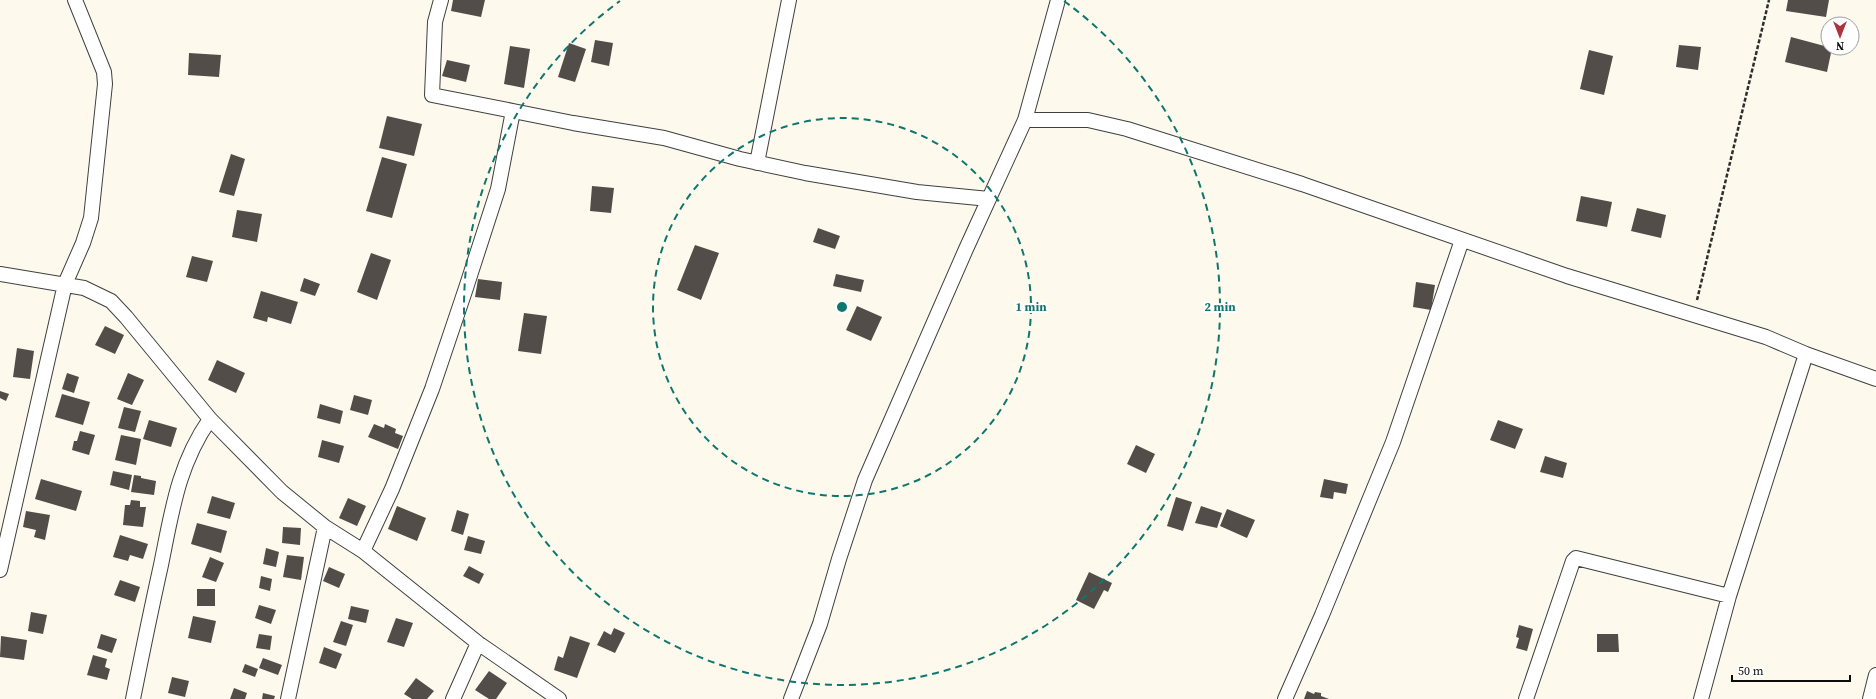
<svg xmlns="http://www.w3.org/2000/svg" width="1876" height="699" viewBox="0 0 1876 699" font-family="'Source Serif 4',serif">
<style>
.building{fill:#534d4a}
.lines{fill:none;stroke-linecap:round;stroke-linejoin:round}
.minor-casing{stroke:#3f3f3f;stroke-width:16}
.path{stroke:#2e2e2e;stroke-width:2.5;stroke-dasharray:4 2;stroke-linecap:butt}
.minor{stroke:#fff;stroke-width:14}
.ring{fill:none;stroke:#0f766e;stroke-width:2;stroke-dasharray:7 5}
.centre{fill:#0f766e;stroke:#fff;stroke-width:2}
.ring-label{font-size:12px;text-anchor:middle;font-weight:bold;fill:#0f766e;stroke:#fff;stroke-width:4;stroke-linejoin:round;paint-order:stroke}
</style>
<rect width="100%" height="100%" fill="#fdfaed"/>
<path class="building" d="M453 0H485L481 17 451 11Z
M1788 0H1829L1826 17 1786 11Z
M1791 37 1832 48 1827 72 1785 62Z
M595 40 613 43 609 66 591 62Z
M569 43 586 49 575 82 558 77Z
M1679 45 1701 47 1698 70 1676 67Z
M510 46 530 49 524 88 504 84Z
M1589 50 1613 56 1604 95 1580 89Z
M189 53 221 55 219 77 188 75Z
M447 60 470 65 466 82 442 76Z
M387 116 422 124 414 156 379 148Z
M231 154 245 159 234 196 219 192Z
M382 157 407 164 392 218 366 211Z
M592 186 614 188 611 213 590 211Z
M1581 196 1612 202 1607 227 1576 221Z
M1637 208 1666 215 1661 238 1631 231Z
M237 210 262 214 257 242 232 237Z
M818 228 840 236 835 249 813 242Z
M695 245 719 253 701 300 677 290Z
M371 253 391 260 377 300 357 292Z
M192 256 213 261 207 282 186 277Z
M836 274 864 280 861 292 833 286Z
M304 278 320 284 315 296 300 291Z
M478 279 502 282 500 300 475 297Z
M1416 282 1435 285 1431 310 1413 307Z
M261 291 298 302 291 324 268 317 267 322 253 318Z
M857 306 882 317 871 341 846 330Z
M524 313 547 316 541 354 518 351Z
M105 326 124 335 115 354 95 345Z
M17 348 34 351 30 379 13 377Z
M217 360 245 373 236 393 208 380Z
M67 373 79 377 74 393 62 389Z
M128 373 144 380 132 405 117 399Z
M0 391 9 394 6 401 0 398Z
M62 394 90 402 83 425 55 417Z
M354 395 372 400 368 415 350 410Z
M320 404 343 411 340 424 317 418Z
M124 407 141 411 135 432 118 428Z
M149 420 177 428 171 447 143 439Z
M1498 420 1523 429 1515 449 1490 440Z
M374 424 384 428 385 424 396 429 395 433 403 436 398 449 368 437Z
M80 431 95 435 89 455 72 450 74 441H77Z
M121 435 141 439 136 465 115 460Z
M322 440 344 446 339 463 318 457Z
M1136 445 1155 454 1146 473 1127 464Z
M1545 456 1567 463 1563 478 1540 472Z
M113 471 132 475 129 490 110 485Z
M134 475 141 476V478L156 481 154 495 131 492Z
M41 479 82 491 76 511 35 499Z
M1324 479 1348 484 1346 494 1334 492 1333 499 1320 497Z
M212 496 235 503 230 519 207 513Z
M1176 497 1192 502 1183 531 1167 526Z
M348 498 366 506 357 526 339 518Z
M131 500 140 501V507H146L143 527 123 525 125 505H130Z
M397 506 426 518 417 541 388 529Z
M1201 506 1222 513 1217 528 1195 523Z
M1227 509 1255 520 1247 538 1220 526Z
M457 510 469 514 463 535 451 531Z
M26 511 50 515 45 540 34 537 36 530 23 527Z
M197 523 227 531 221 553 191 544Z
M283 527 301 528 300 545 282 543Z
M120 535 148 544 143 559 130 555 128 561 113 557Z
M468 536 485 541 481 554 464 550Z
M266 548 279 552 276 567 263 564Z
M287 555 304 557 301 580 283 577Z
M210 557 224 563 216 582 202 577Z
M469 566 484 574 479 584 463 576Z
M329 567 345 574 339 588 323 581Z
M1089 572 1112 583 1108 592 1104 590 1094 609 1076 600Z
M261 576 272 579 270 591 259 588Z
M120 580 140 587 135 602 114 595Z
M197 589H215V606H197Z
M259 605 276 610 271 624 255 618Z
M351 606 369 610 366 623 348 619Z
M31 612 47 615 43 634 28 631Z
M193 616 216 621 211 643 188 638Z
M396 618 413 623 404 647 387 642Z
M341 621 353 625 346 646 333 642Z
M1519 625 1533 629 1527 651 1516 648 1519 638 1516 637Z
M614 628 625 633 615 653 597 645 604 631 611 635Z
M101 634 117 639 112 653 97 648Z
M259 634 272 636 270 650 256 648Z
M1597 634H1618L1619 652H1597Z
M1 636 27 640 24 660 0 657Z
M570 636 590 643 577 678 554 670 558 656 563 658Z
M324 647 342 654 336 669 319 663Z
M93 655 107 659 105 667 110 669 107 680 87 675Z
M263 658 282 665 278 675 259 668Z
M245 664 258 669 255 677 242 672Z
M489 671 507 683 496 699H489L475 690Z
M172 677 189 681 185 697 168 693Z
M416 678 434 691 427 699H412L404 694Z
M234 688 247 693 245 699H230Z
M1307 691 1314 694 1315 692 1321 693V696L1329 699H1304Z
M263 693 275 696 274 699H262Z"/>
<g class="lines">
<g class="minor-casing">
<path id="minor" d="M441 0 435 22 432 95 513 111
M1025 120H1088L1127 129 1302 184 1567 276 1766 337 1806 354 1876 379
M757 163 789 0
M0 274 84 288 111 301 126 317 210 419 282 492 325 527 363 551 478 643 559 699
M363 551 392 489 432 389 466 288 498 189 513 111 573 123 664 138 740 159 805 173 917 192 989 199
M0 570 65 284 83 243 91 218 105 84 104 72 75 0
M133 699C142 654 151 610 161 565 172 511 178 465 210 419
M288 699 325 527
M453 699 478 643
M791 699 820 624 839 559 865 480 966 249 1025 120 1058 0
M1285 699 1322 615 1393 442 1462 240
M1526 699 1573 561 1576 558 1729 596
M1701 699 1729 596 1806 354
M1870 699 1876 675"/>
</g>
<path class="path" d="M1697 300 1769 0"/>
<use href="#minor" class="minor"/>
</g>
<g class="ring">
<circle cx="842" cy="307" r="189"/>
<path d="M1064 1A378 378 0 1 1 620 1"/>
</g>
<circle cx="842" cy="307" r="6" class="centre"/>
<g class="ring-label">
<text x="1031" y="311">1 min</text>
<text x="1220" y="311">2 min</text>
</g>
<g transform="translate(1840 36) rotate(180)"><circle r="19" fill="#ffffff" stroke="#9e9e9e"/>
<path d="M0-3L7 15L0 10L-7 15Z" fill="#ab353a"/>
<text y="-6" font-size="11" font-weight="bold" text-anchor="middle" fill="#0c0c0c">N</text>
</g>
<path d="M1732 675v6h118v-6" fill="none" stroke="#0c0c0c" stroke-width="2"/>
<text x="1738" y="675" font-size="12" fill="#0c0c0c" stroke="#ffffff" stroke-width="3" paint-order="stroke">50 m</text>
</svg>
